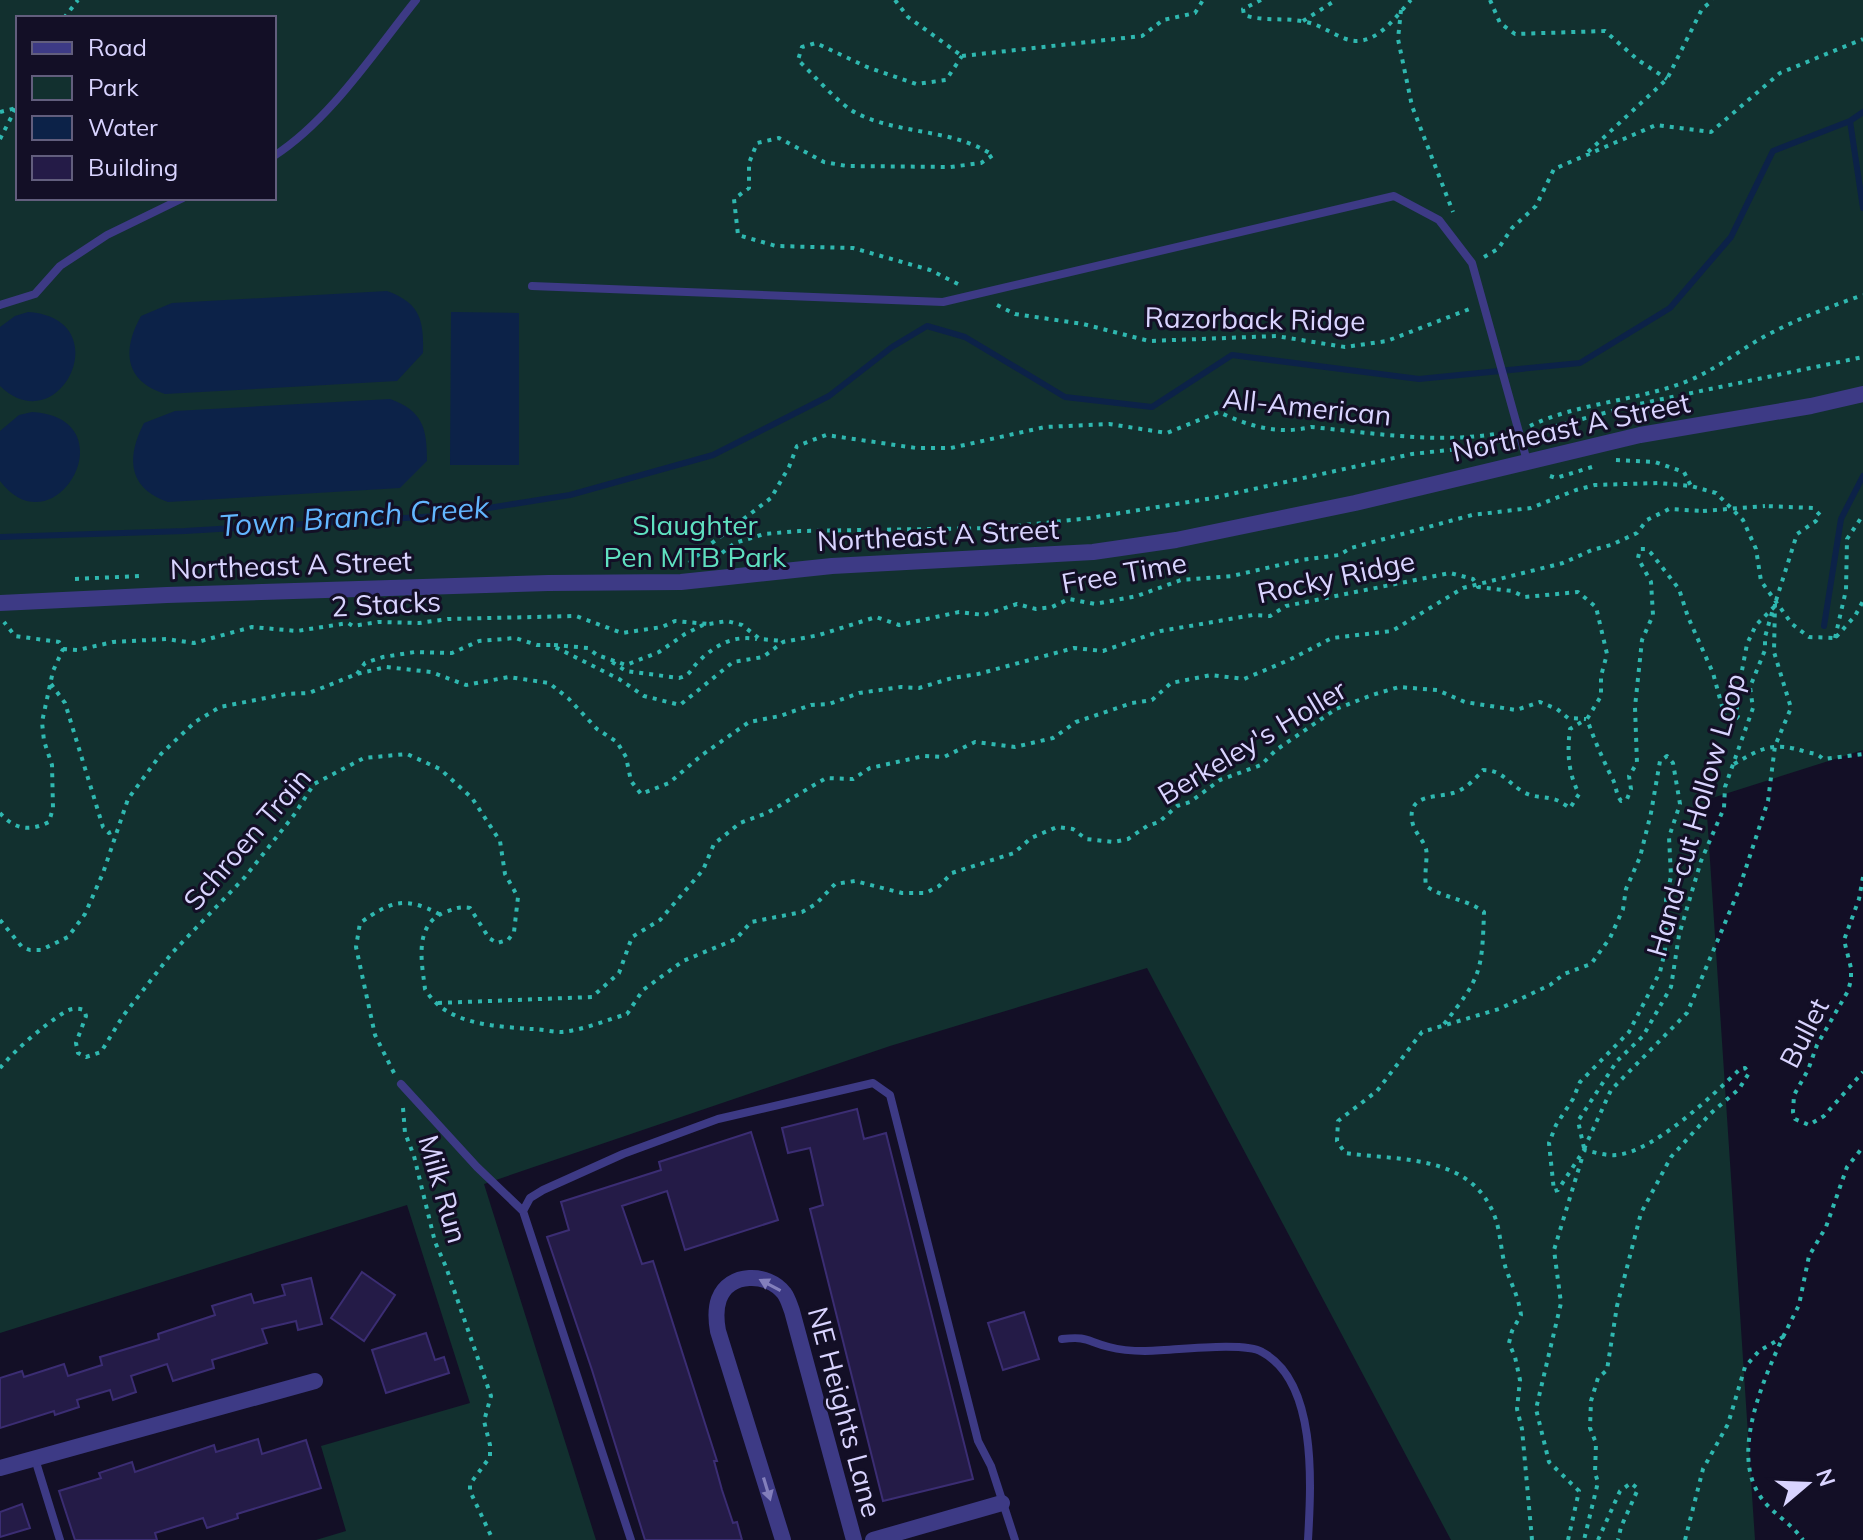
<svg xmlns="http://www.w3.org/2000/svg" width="1863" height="1540" viewBox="0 0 1863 1540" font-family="Mulish,sans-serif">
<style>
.green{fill:#12302f;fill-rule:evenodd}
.water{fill:#0c2248}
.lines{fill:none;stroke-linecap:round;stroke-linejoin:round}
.stream{stroke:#0c2248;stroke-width:6}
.building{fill:#241b47;stroke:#3b2d73;stroke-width:2}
.path{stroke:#2fb8b0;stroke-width:4;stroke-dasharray:4 6;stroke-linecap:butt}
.service{stroke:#3d3a85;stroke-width:8}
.minor{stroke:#3d3a85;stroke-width:16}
.path-bridge{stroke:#2fb8b0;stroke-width:4;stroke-dasharray:4 6;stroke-linecap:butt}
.oneway{fill:#837fbc}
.labels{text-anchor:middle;stroke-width:6;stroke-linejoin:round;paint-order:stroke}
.street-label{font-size:28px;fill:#d9d4ff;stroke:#130f26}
.park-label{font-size:28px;fill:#5fe0c0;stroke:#130f26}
.water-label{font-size:30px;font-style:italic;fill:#62b6ff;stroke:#130f26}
</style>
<rect width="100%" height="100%" fill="#130f26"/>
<path class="green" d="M0 0H1863V750L1706 800 1755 1540H1451L1147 968 890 1046 484 1184 596 1540H316L346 1531 321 1446 470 1403 407 1205 0 1333ZM18 18H274V198H18Z"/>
<path class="water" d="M387 291C420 303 424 320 423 353L397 381 165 394C124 381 122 350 141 316L172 303Z
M28 312C120 318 60 444 0 386V327L15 316Z
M451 312 519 313V465H450Z
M390 399C423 411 427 428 427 461L400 488 168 502C128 488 126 458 144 423L175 411Z
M32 412C131 418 55 553 0 481V431L19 415Z"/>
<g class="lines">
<path class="stream" d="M1850 121 1863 208
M0 537 185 531 438 516 570 495 713 455 829 396 892 347 927 326 965 337 1065 397 1152 407 1232 355 1419 379 1580 363 1670 308 1731 237 1773 151 1850 121 1863 112
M1824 626 1841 519 1863 476"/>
</g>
<path class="building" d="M857 1109 864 1139 886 1133 973 1479 883 1501 810 1209 823 1205 810 1148 788 1153 782 1128Z
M751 1132 778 1220 685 1250 667 1191 622 1206 642 1264 653 1261 717 1461H714L722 1490 733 1523 737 1522 742 1540H645L592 1370 547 1237 569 1230 561 1202 661 1170 659 1162Z
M362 1272 395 1295 364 1341 331 1318Z
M311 1278 322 1324 298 1330 296 1321 262 1329 267 1343 212 1360 214 1368 173 1381 167 1364 131 1376 136 1392 113 1400 110 1390 77 1400 79 1407 55 1415 54 1411 0 1428V1378L22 1371 24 1377 64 1364 68 1376 102 1365 100 1357 159 1339 158 1334 215 1315 212 1306 251 1294 254 1303 285 1295 282 1285Z
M1024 1312 1039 1359 1003 1370 988 1323Z
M426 1333 435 1360 444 1357 449 1373 386 1393 372 1350Z
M258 1439 262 1454 306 1440 321 1488 237 1514 238 1518 207 1528 203 1518 155 1533 157 1540H75L59 1491 101 1478 99 1473 132 1462 135 1472 214 1445 216 1452Z
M22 1504 30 1528 0 1537V1512Z"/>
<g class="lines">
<path class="path" d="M895 0 908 17 962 56
M1261 0 1243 9 1244 15C1264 22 1285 17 1306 22 1321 25 1332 34 1346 39 1375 49 1395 17 1411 0
M1490 0 1500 23 1515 34 1605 31 1638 60 1667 79
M1401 10 1398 39 1412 106 1453 212
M64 18 78 0
M1303 21 1336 0
M962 56 1142 36 1163 20 1195 13 1203 0
M0 112 16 108 18 104
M0 139 16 108
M1588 152 1667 79 1702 9 1713 0
M1484 257 1498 249 1512 228 1536 206 1554 169 1656 125 1711 132 1780 73 1863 39
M958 284 930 270 853 248 776 246 738 235 734 199 749 188V163L757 143 779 138 824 162 847 166 950 167 981 163 993 155C950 128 902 135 858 114 839 105 814 75 798 60L802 47 816 43 867 67 916 84 946 80 962 56
M997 305 1015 314 1083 324 1149 341 1276 336 1345 347 1387 341 1472 308
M1530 426C1577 403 1637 401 1688 381 1719 368 1743 347 1773 332 1802 317 1832 306 1863 295
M1534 432 1634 405 1863 357
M1616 460 1655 462 1684 472 1691 486
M1550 476 1556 478 1592 467
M714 559 735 543 764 534 799 531 997 528 1090 518 1213 498 1412 454 1477 447 1506 440
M689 563 708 546 771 498 789 467 797 446 826 435 916 448H951L1045 427 1109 424 1167 433 1219 412C1248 426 1278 435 1311 427 1376 433 1440 445 1506 432
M75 579 139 576
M1836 637 1855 616 1863 601
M1835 638 1846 590 1847 539 1863 515
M554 645 588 648 597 655 626 665 659 652 685 634 703 625 727 621 742 625 760 639 784 641
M63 649 78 650 113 642 166 639 194 643 252 627 297 631 348 623 353 626 378 622 419 623 448 619 576 616 622 633 662 627 675 621 708 624
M612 662 626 671 679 678C690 676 691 669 698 662 715 645 733 635 757 639
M357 674 365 663 383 657 415 652 452 653 479 641 515 638 537 645H551L619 679 644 696 680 705 733 662 763 657 783 642 819 635 876 617 899 625 959 612 984 615 1017 604 1036 609 1052 607 1069 599 1095 604 1137 596 1181 580 1232 576 1301 560 1339 555 1351 548 1472 515 1531 508 1576 490 1595 485 1659 483 1691 486 1716 493 1743 520 1756 549 1761 581 1792 624 1809 637 1835 638
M51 684 65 703 103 827 109 833 117 830
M1734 764C1762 748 1773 741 1806 752 1814 754 1817 753 1823 759L1863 754
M0 813C14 829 29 832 49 822L53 808 52 765 44 741 42 722 53 671 63 649 59 642 15 636 4 622
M1863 877 1859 899 1844 940 1851 968V980L1848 991 1817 1045 1808 1070 1794 1095 1793 1112 1795 1119 1809 1125 1824 1116 1863 1072
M0 920 22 947 30 950H41L68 937 85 914 103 873 128 799 161 754 195 722 220 707 286 694 309 693 357 674 386 667 431 672 466 685 509 677 549 683 568 698 597 729 617 742 626 757 631 781 641 794 669 783 702 755 749 722 780 716 811 705 829 704 859 693 901 687 919 688 952 678 978 674 1074 648 1103 651 1161 631 1253 615 1270 616 1286 606 1450 573 1473 579 1478 587 1512 591 1525 597 1578 592 1596 607 1607 654 1601 676V696L1587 719C1595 742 1602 757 1612 778 1617 786 1615 793 1621 801L1627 799 1631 789 1629 776 1637 763 1635 707 1642 640 1653 615 1651 582 1638 558 1640 549H1646L1651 553 1679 589 1688 617 1713 673 1726 721 1733 723 1738 716 1736 702 1747 644 1756 625 1774 607 1797 534 1816 521 1820 515 1813 508 1765 506
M438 1003 592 997 619 973 632 937 660 920 703 870 714 844 740 823 767 813 826 778 853 779 870 768 924 756 944 757 975 742 1015 747 1053 738 1076 722 1132 703 1152 700 1171 683 1211 675 1244 679 1289 660 1332 638 1392 631 1463 588 1563 563 1592 550 1611 545 1637 533 1647 520 1669 509 1703 511
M1444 1024C1481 977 1482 972 1484 912 1465 898 1445 899 1426 886 1424 873 1428 856 1426 849 1423 839 1413 831 1412 820 1408 793 1438 798 1453 793 1465 790 1475 779 1483 770 1502 770 1507 782 1522 791 1532 798 1542 796 1553 799 1559 800 1565 805 1570 808L1579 794C1568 772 1567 753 1570 729L1585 720
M0 1068C15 1050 45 1024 65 1012 71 1008 77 1008 84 1010L86 1016 76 1043 78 1053 86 1057 101 1052 123 1016 172 953 245 877 294 815 314 784 364 758 407 754 440 769 472 798 500 841 505 874 518 897 514 932 508 940 497 943 489 938 470 908C460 906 454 909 445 912 413 925 422 963 425 989 446 1025 494 1026 531 1029 541 1029 552 1032 562 1032 583 1030 607 1020 627 1014L643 990 683 961 736 939 751 922 802 912 816 904 835 884 855 881 902 893H926L939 886 952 873 1014 853 1031 838 1057 827 1073 829 1086 839 1114 842 1128 839 1147 826 1159 822 1177 806 1190 802 1220 780 1261 765 1276 750 1336 709 1372 695 1399 687 1437 690 1465 702 1516 710 1540 702 1557 709 1568 718 1586 719
M394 1073 375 1035 356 947 360 923C391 901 405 896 439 914
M403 1108 405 1133 414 1156 435 1242 446 1267 491 1396 484 1421 490 1445V1457L470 1484V1491L493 1540
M1584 1148 1578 1121 1617 1061 1643 1036 1671 987 1679 935 1701 861 1724 808 1725 787 1753 708 1750 687 1765 650V637L1773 609
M1584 1149 1611 1090 1687 1013 1738 892 1768 801 1775 746 1791 708 1774 652 1775 604
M1783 1337 1799 1305 1809 1256 1826 1227 1847 1167 1863 1147
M1532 1540 1522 1429 1517 1409 1520 1380 1515 1357 1509 1343 1512 1331 1521 1315C1518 1295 1512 1286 1506 1269 1501 1253 1501 1236 1496 1220 1474 1154 1402 1161 1345 1153L1337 1141 1338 1121 1377 1091 1422 1032 1499 1009 1550 985 1564 974 1591 964 1610 938 1623 909 1626 889 1640 857 1651 813 1660 761 1667 756 1673 763 1680 804 1669 837 1671 876 1666 900 1665 951 1660 972 1629 1032 1580 1082 1573 1099 1556 1125 1549 1143 1554 1191 1558 1190 1584 1150C1594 1152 1606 1156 1616 1155 1654 1152 1713 1095 1740 1069L1745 1068 1749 1073 1739 1089 1710 1114 1671 1157 1641 1213 1617 1306 1607 1370 1598 1378 1591 1401 1590 1428 1596 1443 1595 1473 1598 1482 1584 1540
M1568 1540 1579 1491 1549 1462 1536 1409 1561 1303 1554 1250 1582 1158
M1598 1540 1620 1491 1631 1483 1638 1489 1621 1527 1618 1540
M1685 1540 1703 1469 1728 1424 1745 1367 1759 1351 1783 1337C1764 1378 1733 1448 1757 1491 1768 1512 1790 1521 1803 1540"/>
<path class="service" d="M274 156C330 120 375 51 416 0
M532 286 943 302 1394 196 1439 220 1472 263 1527 461
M0 305 35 294 60 266 107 235 183 198
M401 1084 477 1167 523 1211
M1062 1339C1088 1336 1086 1341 1109 1347 1120 1350 1134 1351 1145 1351 1170 1351 1244 1341 1262 1352 1318 1382 1311 1486 1308 1540
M35 1459 60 1540
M631 1540 523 1211 530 1198 543 1190 623 1154 718 1119 873 1083 890 1095 978 1441 991 1466 1015 1540"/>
<path class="minor" d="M0 603 167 595 548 583 681 582 832 566 1093 552 1176 540 1355 503 1640 435 1811 406 1863 394
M0 1468 315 1381
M783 1540 718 1331C716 1320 715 1310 719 1299 729 1272 768 1272 784 1293 788 1298 790 1306 792 1311L854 1540
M873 1540 1002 1503"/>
<path class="path-bridge" d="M1703 511 1765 506"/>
</g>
<defs><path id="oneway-solid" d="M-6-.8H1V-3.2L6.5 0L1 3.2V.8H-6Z" transform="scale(2)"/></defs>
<g class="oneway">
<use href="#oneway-solid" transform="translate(770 1285) rotate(-152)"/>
<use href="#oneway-solid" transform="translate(767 1489) rotate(73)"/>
</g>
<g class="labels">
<g class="street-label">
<text transform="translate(1255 319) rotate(1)" y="10">Razorback Ridge</text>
<text transform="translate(1307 407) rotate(6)" y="10">All-American</text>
<text transform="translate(1571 427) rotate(-12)" y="10">Northeast A Street</text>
<text transform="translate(938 535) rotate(-3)" y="10">Northeast A Street</text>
<text transform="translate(291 565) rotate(-2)" y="10">Northeast A Street</text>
<text transform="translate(1124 573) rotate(-10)" y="10">Free Time</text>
<text transform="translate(1336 577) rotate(-12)" y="10">Rocky Ridge</text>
<text transform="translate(386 604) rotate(-3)" y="10">2 Stacks</text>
<text transform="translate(1252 742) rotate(-31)" y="10">Berkeley's Holler</text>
<text transform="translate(1696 815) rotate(-74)" y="10">Hand-cut Hollow Loop</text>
<text transform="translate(247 839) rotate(-49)" y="10">Schroen Train</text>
<text transform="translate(1804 1033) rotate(-63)" y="10">Bullet</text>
<text transform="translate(443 1189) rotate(74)" y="10">Milk Run</text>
<text transform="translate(845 1412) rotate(75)" y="10">NE Heights Lane</text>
</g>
<g class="park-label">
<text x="695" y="535">Slaughter<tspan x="695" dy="32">Pen MTB Park</tspan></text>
</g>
<g class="water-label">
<text transform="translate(354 517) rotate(-4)" y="10">Town Branch Creek</text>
</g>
</g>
<rect x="16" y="16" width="260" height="184" fill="#130f26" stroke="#625e7d" stroke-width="2"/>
<rect x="32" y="42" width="40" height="12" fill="#3d3a85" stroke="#625e7d" stroke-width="2"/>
<text x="88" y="56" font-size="24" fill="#d9d4ff">Road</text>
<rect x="32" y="76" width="40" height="24" fill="#12302f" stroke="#625e7d" stroke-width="2"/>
<text x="88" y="96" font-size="24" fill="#d9d4ff">Park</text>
<rect x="32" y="116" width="40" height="24" fill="#0c2248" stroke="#625e7d" stroke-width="2"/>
<text x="88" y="136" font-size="24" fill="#d9d4ff">Water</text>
<rect x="32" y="156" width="40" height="24" fill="#241b47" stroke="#625e7d" stroke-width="2"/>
<text x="88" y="176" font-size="24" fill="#d9d4ff">Building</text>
<g transform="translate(1807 1484) rotate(71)" stroke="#130f26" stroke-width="6" paint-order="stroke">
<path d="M0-6L14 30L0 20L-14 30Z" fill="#d9d4ff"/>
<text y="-12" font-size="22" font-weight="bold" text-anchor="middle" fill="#d9d4ff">N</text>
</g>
</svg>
